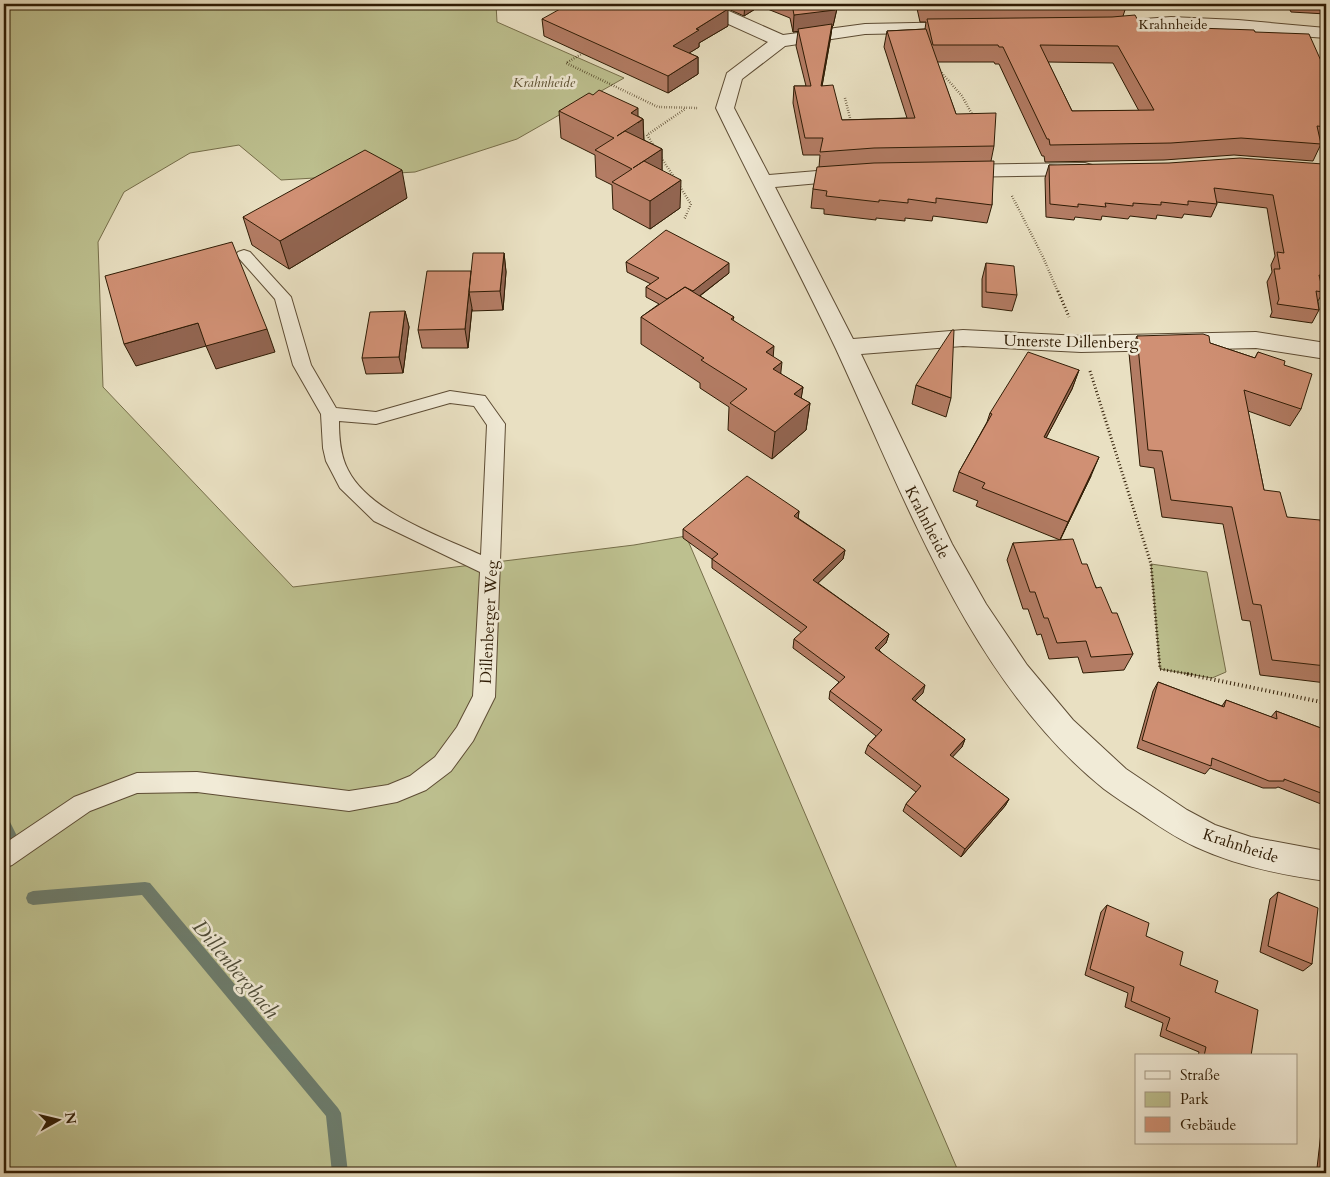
<svg xmlns="http://www.w3.org/2000/svg" width="1330" height="1177" viewBox="0 0 1330 1177" font-family="Cardo,serif">
<style>
.green{fill:#bdc08f;stroke:#766e4a}
.lines{fill:none;stroke-linecap:round;stroke-linejoin:round}
.stream{fill:#6d7c6c;fill-rule:evenodd}
.lane-casing{stroke:#5d4c34;stroke-width:2}
.street-casing{stroke:#5d4c34;stroke-width:2}
.path-far2{stroke:#2e1b04;stroke-width:2.5;stroke-dasharray:0.5 2;stroke-linecap:butt}
.path-far1{stroke:#2e1b04;stroke-width:3;stroke-dasharray:1 2.5;stroke-linecap:butt}
.path{stroke:#2e1b04;stroke-width:4;stroke-dasharray:1 3;stroke-linecap:butt}
.lane{fill:#f1ebd7;fill-rule:evenodd}
.street{fill:#f1ebd7;fill-rule:evenodd}
.wall{fill:#b37c64;stroke:#2e1b04;fill-rule:evenodd}
.shaded-wall{fill:#926551;stroke:#2e1b04}
.building{fill:#d09074;stroke:#2e1b04;fill-rule:evenodd}
.labels{text-anchor:middle;stroke-width:5;stroke-linejoin:round;paint-order:stroke}
.far-street-label{font-size:14px;fill:#2e1b04;stroke:#f1ebd7}
.far-park-label{font-size:14px;font-style:italic;fill:#594d2e;stroke:#f1ebd7}
.street-label{font-size:16px;fill:#2e1b04;stroke:#f1ebd7}
.near-water-label{font-size:21px;font-style:italic;fill:#4e4c38;stroke:#f1ebd7}
</style>
<rect width="100%" height="100%" fill="#e9e0c2"/>
<filter id="stains"><feTurbulence type="fractalNoise" baseFrequency=".004" numOctaves="4"/><feColorMatrix values="0 0 0 0 .2 0 0 0 0 .09 0 0 0 0 .02 0 0 0 .5 -.17"/></filter>
<radialGradient id="worn" r=".72"><stop offset=".6" stop-color="#630" stop-opacity="0"/><stop offset="1" stop-color="#630" stop-opacity=".3"/></radialGradient>
<path class="green" d="M4 4H496L497 22 624 78 517 139 415 172 281 180 239 145 190 153 124 192 98 242 103 387 293 587 634 545 686 536 959 1173H4Z
M1151 564 1207 572 1226 672 1212 678 1160 669Z"/>
<g class="lines">
<path class="stream" d="M4 818 9 820 17 836 15 840 10 842 5 840 4 837Z
M145 882 150 883 338 1108 341 1113 348 1173H332L326 1116 142 895 33 905 28 903 26 898 28 893 33 891Z"/>
<g class="lane-casing">
<path id="lane" d="M244 250 250 252 291 297 311 365 336 408 376 412 450 391 485 396 505 424 495 697 473 741 451 771 426 790 397 802 349 811 197 792 137 793 90 811 12 865 4 868V844L74 797 137 773 197 772 349 791 388 785 410 776 435 757 457 727 473 696 480 572 374 521 340 488 326 461 323 448 321 414 293 365 275 299 236 255 238 252ZM450 403 474 406 487 425 481 555C440 536 369 512 348 470 340 455 339 437 339 421L376 424Z"/>
</g>
<g class="street-casing">
<path id="street" d="M691 4H713L783 35 865 24 963 22 969 23 972 27 969 31 963 32 865 34 785 46 742 79 734 108 769 175 853 168 860 170 863 174 860 178 853 180 775 187 853 339 963 330 1081 336 1256 332 1326 343V359L1256 348 1081 352 963 346 861 354 952 544 986 604 1027 665 1073 720 1126 769 1187 810 1215 825 1251 837 1326 851V881C1282 875 1237 866 1196 847 1176 838 1157 825 1138 812 1127 805 1115 797 1104 789 971 682 906 500 836 349 797 267 755 189 716 108L727 73 768 42 693 8Z
M1171 17 1238 20 1326 28V38L1194 28H1149L1103 32 1097 31 1094 27 1097 23 1103 22Z
M1085 163 1092 165 1095 169 1092 173 1085 175 956 177 949 175 946 171 949 167 956 165Z"/>
</g>
<path class="path-far2" d="M585 52 566 63 658 107 699 108
M940 71 962 96 973 116
M845 98 851 122
M654 146 647 135 685 109
M660 156 676 180
M679 185 691 204 684 220
M1012 196 1043 257 1058 292"/>
<path class="path-far1" d="M1058 291 1069 317
M1090 371 1151 564 1160 669 1194 675"/>
<path class="path" d="M1187 674 1326 703"/>
<use href="#lane" class="lane"/>
<use href="#street" class="street"/>
</g>
<path class="wall" d="M717 4H838L833 26 832 27 830 41 822 86 842 120 907 118 884 47 887 31 925 29 926 22H920L916 4H1127L1123 16 1141 26 1255 32 1326 72V145L1321 144 1313 161 1234 155 1164 160 1045 162 1044 156H1042L999 64H995L994 62H937L956 114 994 146 991 161 992 205 987 223 933 216 932 221 905 218V221L876 218V220L824 214V209L811 208 813 189 819 167 820 155H803L793 103 794 86H806L796 46 798 31 793 32 790 18 760 6 744 16ZM1048 62 1113 63 1139 111H1072Z
M1287 4H1326V14L1291 12Z
M542 19 728 26 699 43V47L689 53 698 57V74L668 93 544 36Z
M559 111 638 116 643 119 644 140 662 149V170L680 208 650 229 613 209 612 185 596 177 595 155 561 138Z
M1049 165 1326 181V263L1325 266 1326 276 1321 285 1323 292 1318 301 1319 310 1312 323 1270 317 1272 312 1267 282 1272 272 1271 265 1275 256 1267 208 1216 202 1217 204 1211 217 1184 214 1182 218 1157 215 1156 219 1130 216 1128 219 1102 216 1101 220 1075 217 1074 220 1046 217 1045 178Z
M407 198 289 269 252 245 243 217Z
M504 253 506 272 503 310 472 311V309L468 348H422L418 330 471 272Z
M626 262 729 273 700 296 734 317 733 320 773 357 781 374 803 387 801 398 810 403 806 430 772 459 728 430 729 407 700 388V383L641 344V317L659 304 646 297V287L651 284 627 272Z
M986 263 1017 295 1012 311 982 307V279Z
M405 311 409 327 403 373 366 374 362 358Z
M1137 336 1210 343 1255 358 1258 352 1284 365 1301 409 1290 426 1248 411 1264 490 1287 517 1326 544V683L1260 675 1250 621 1242 620 1223 524 1162 517 1154 468 1140 466 1129 353Z
M1079 370 1072 389 1046 438 1091 476 1060 540 976 506 978 501 953 491 959 472 987 422 990 413Z
M916 385 951 398 946 417 912 404Z
M799 511 798 518 845 550 843 559 818 583 889 634 886 643 879 650 923 693 915 701 965 739 962 747 952 757 1009 799 1005 806 961 857 903 811 906 804 916 792 865 753 868 745 876 736 829 699 830 691 839 682 793 648 794 639 802 633 712 568V559L683 538V529Z
M1013 543 1082 564 1112 613 1133 654 1124 670 1083 673 1078 657 1049 659 1041 634 1037 635 1028 609H1023L1007 560Z
M1158 682 1222 706 1226 700 1271 717 1276 711 1326 730V806L1278 787 1276 788H1263L1210 768 1205 774 1137 748 1153 691Z
M1278 892 1312 964 1303 971 1260 952 1270 899Z
M1107 905 1146 936 1180 965 1215 992 1251 1056H1198L1199 1052 1160 1036 1163 1023 1125 1007 1128 993 1085 975 1101 912Z
M1326 1088V1172L1317 1168Z"/>
<path class="shaded-wall" d="M745 4H760V6L744 16Z
M836 4H838L833 26 832 27 830 41 819 103 821 86 832 27 793 32 794 15Z
M728 9V26L699 43V47L673 63V46L696 29Z
M698 57V74L668 93V76Z
M638 108V123L643 119 644 146 617 136 631 113Z
M662 149V176L633 168Z
M402 170 407 198 289 269 280 241Z
M681 180 680 208 650 229V201Z
M504 253 506 272 503 310 500 291Z
M729 263V273L676 314V304Z
M471 271 469 292 472 308 468 348 465 329Z
M405 311 409 327 403 373 399 357Z
M198 323 267 329 275 352 216 369 206 346 136 366 124 344Z
M774 346 772 373 766 352Z
M782 362 779 389 773 369Z
M1079 370 1072 389 1037 455 1044 437Z
M803 387 799 412 810 403 806 430 772 459 775 432 794 394Z
M1099 457 1091 476 1060 540 1068 522Z
M799 511 798 520 794 516Z
M845 550 843 559 812 589 813 580Z
M889 634 886 643 873 656 875 648Z
M925 685 923 693 909 707 912 699Z
M965 739 962 747 947 763 950 755Z
M1009 799 1005 806 961 857 965 849Z"/>
<path class="building" d="M569 4H716L728 9 696 29 699 30 673 46 698 57 668 76 542 19Z
M792 4H836L835 10 794 15Z
M1135 15 1141 26 1254 30 1255 32 1309 34 1326 72V127L1317 126 1321 144 1241 138 1171 143 1050 145 1049 139H1047L1003 47H999L998 45H933L927 19 1112 17ZM1040 45 1118 46 1154 110 1072 111Z
M832 24 821 86 833 85 842 120 915 118 887 31 926 29 956 114 996 113 994 146 874 148 820 152 823 138H805L794 86H811L798 29Z
M599 90 638 108 631 113 643 119 617 136 625 131 662 149 633 168 644 161 681 180 650 201 612 182 632 169 595 150 614 138 559 111 589 93 593 95Z
M365 150 402 170 280 241 243 217Z
M1240 158 1323 164 1326 181V241H1325L1326 247V258H1323L1326 276 1319 275 1323 292 1316 291 1319 310 1277 304 1279 299 1274 269H1280L1277 252 1284 253 1273 195 1214 188 1217 204 1188 201V205L1161 202V205L1133 203V206L1105 203 1106 207 1078 204V207L1050 204 1049 165 1169 163Z
M994 161 992 205 936 198V203L908 199V203L879 200V202L826 196 827 191 813 189 817 167 874 163Z
M666 230 729 263 693 291 685 287 667 299 646 287 659 278 626 262Z
M232 242 267 329 206 346 198 323 124 344 105 276Z
M473 253H504L500 291 469 292Z
M986 263 1014 266 1017 295 986 292Z
M427 271H471L465 329 418 330Z
M685 287 734 317 731 319 774 346 766 352 782 362 773 369 803 387 794 394 810 403 775 432 730 403 747 389 701 360 704 358 641 317Z
M405 311 399 357 362 358 370 312Z
M952 330H954L951 398 916 385Z
M1203 334 1209 336 1210 343 1255 358 1258 352 1285 361 1284 365 1312 374 1301 409 1244 390 1264 490 1280 492 1287 517 1320 520 1326 544V666L1272 660 1261 605 1253 604 1232 507 1171 500 1162 451 1148 450 1137 336Z
M1028 352 1079 370 1044 437 1099 457 1068 522 982 488 985 483 959 472 992 414 990 413Z
M747 476 799 511 794 516 845 550 813 580 889 634 875 648 925 685 912 699 965 739 950 755 1009 799 965 849 906 804 921 786 868 745 882 730 830 691 845 677 794 639 807 627 712 559 718 554 683 529Z
M1073 539 1082 564H1087L1096 588 1101 587 1112 613H1117L1133 654 1091 657 1086 641 1057 643 1048 618H1044L1035 592H1030L1013 543Z
M1158 682 1224 707 1226 700 1277 719 1276 711 1326 730V795L1284 779V781H1269L1212 758 1211 766 1142 740Z
M1278 892 1318 908 1312 964 1268 946Z
M1107 905 1149 923 1146 936 1183 952 1180 965 1218 981 1215 992 1258 1010 1251 1056H1204L1206 1047 1166 1030 1170 1018 1131 1001 1134 987 1090 969Z"/>
<g class="labels">
<g class="far-street-label">
<text x="1173" y="29">Krahnheide</text>
</g>
<g class="far-park-label">
<text x="544" y="87">Krahnheide</text>
</g>
<g class="street-label">
<text transform="translate(1071 341) rotate(1)" y="6">Unterste Dillenberg</text>
<text transform="translate(928 522) rotate(63)" y="6">Krahnheide</text>
<text transform="translate(488 622) rotate(-87)" y="6">Dillenberger Weg</text>
<text transform="translate(1241 845) rotate(18)" y="6">Krahnheide</text>
</g>
<g class="near-water-label">
<text transform="translate(236 969) rotate(50)" y="7">Dillenbergbach</text>
</g>
</g>
<rect width="1330" height="1177" fill="none" stroke="#e9e0c2" stroke-width="20"/>
<rect x="5" y="5" width="1320" height="1167" fill="none" stroke="#2e1b04" stroke-width="2.5"/>
<rect x="10" y="10" width="1310" height="1157" fill="none" stroke="#2e1b04"/>
<rect x="1135" y="1054" width="162" height="90" fill="#f1ebd7" stroke="#a39883"/>
<rect x="1145" y="1071" width="25" height="8" fill="#f1ebd7" stroke="#a39883"/>
<text x="1180" y="1080" font-size="15" fill="#2e1b04">Straße</text>
<rect x="1145" y="1092" width="25" height="15" fill="#bdc08f" stroke="#a39883"/>
<text x="1180" y="1104" font-size="15" fill="#2e1b04">Park</text>
<rect x="1145" y="1117" width="25" height="15" fill="#d09074" stroke="#a39883"/>
<text x="1180" y="1130" font-size="15" fill="#2e1b04">Gebäude</text>
<g transform="translate(58 1120) rotate(82)" stroke="#f1ebd7" stroke-width="4" paint-order="stroke">
<path d="M0-4L9 19L0 12L-9 19Z" fill="#2e1b04"/>
<text y="-8" font-size="14" font-weight="bold" text-anchor="middle" fill="#2e1b04">N</text>
</g>
<rect width="100%" height="100%" filter="url(#stains)"/>
<rect width="100%" height="100%" fill="url(#worn)"/>
</svg>
